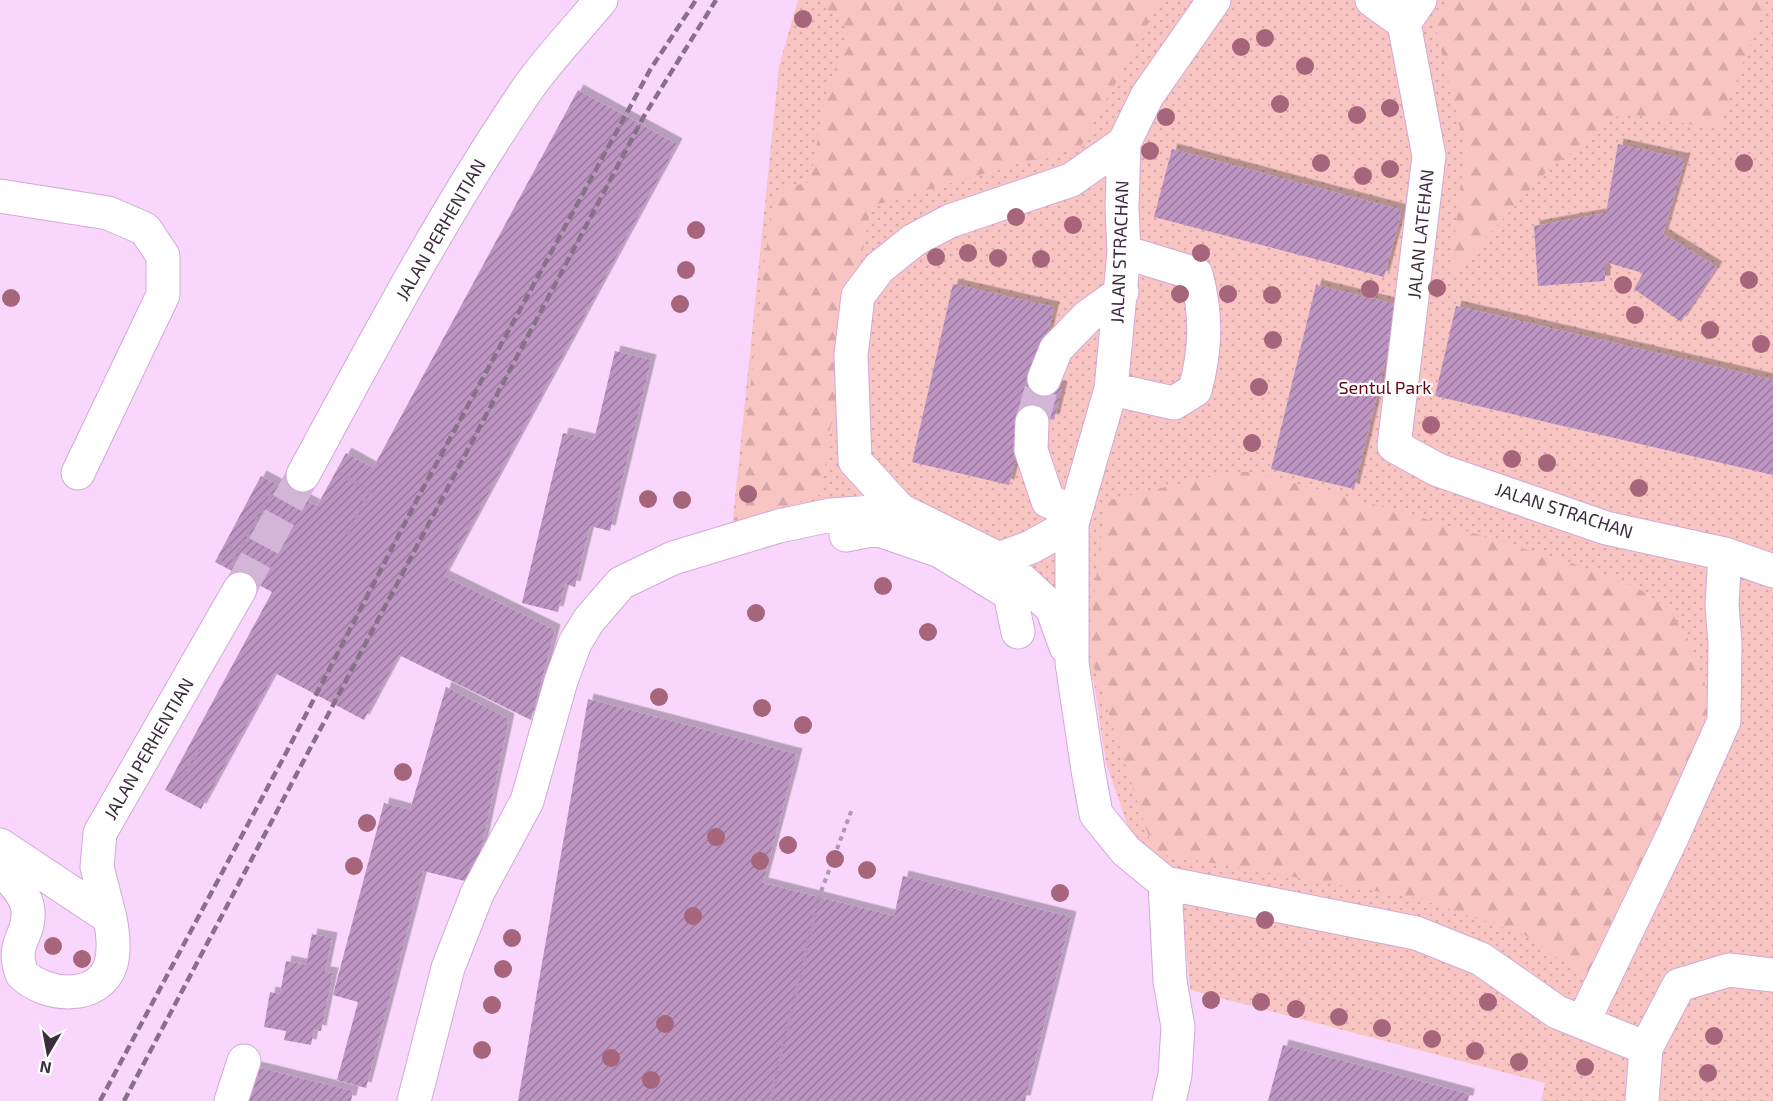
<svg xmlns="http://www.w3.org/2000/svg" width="1773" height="1101" viewBox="0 0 1773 1101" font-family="'Exo 2',sans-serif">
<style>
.green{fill:url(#green-dots)}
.forest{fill:url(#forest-firs)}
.building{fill:url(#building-hatch);filter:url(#shadow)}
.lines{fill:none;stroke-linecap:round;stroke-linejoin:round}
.minor-tunnel{stroke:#d3b5d7;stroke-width:33;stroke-dasharray:33 16;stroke-linecap:butt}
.minor-casing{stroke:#d2a9d8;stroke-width:35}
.path{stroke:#b095b4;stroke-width:4;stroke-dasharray:4.5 4.5;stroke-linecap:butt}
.minor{stroke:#fff;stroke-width:33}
.rail{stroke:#88708a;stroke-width:4.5;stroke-dasharray:9 4.5;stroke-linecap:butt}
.tree{fill:#a7657c}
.labels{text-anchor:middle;stroke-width:4.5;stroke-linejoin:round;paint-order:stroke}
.street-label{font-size:18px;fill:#3c2c3e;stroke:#fff}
.park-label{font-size:18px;fill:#640713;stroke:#fff}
</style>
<defs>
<pattern id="green-dots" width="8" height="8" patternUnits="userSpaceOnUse" patternTransform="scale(1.5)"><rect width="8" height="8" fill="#f8c5c2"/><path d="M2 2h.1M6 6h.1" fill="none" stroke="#d6a9a8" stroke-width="1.8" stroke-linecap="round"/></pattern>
<pattern id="forest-firs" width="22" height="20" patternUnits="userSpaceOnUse" patternTransform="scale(1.5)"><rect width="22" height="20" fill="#f8c5c2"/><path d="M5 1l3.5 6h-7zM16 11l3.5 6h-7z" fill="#d6a9a8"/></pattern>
<pattern id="building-hatch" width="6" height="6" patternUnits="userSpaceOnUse" patternTransform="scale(1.5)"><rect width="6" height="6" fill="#bd95c2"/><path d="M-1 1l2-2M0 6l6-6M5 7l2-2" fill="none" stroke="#9b7a9f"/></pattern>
<filter id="shadow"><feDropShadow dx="5.5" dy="-5.5" stdDeviation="0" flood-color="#0004"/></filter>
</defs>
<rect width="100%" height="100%" fill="#f9d7fd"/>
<path class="green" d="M798 0H1773V1101H1541L1545 1083 1190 990 1182 906 1143 870 1106 763 1094 683 1055 593 911 497 732 529 779 66Z"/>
<path class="forest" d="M818 0H1161L1081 146 871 206 827 447 822 494 735 523 769 224 777 190 810 182 825 97 849 30Z
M1449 0H1766L1719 129 1622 113 1550 168 1450 276 1465 149 1434 21Z
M1231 472H1253C1348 497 1441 522 1534 552 1571 563 1640 581 1667 609 1695 639 1703 678 1714 716L1595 984 1525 935 1416 898 1154 853 1088 649 1105 501Z"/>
<path class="building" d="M578 90 677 144 444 576 555 630 531 720 399 655 364 720 275 673 201 809 165 790 272 592 215 562 261 476 317 506 346 453 373 468Z
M1618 144 1685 159 1663 234 1717 267 1681 322 1634 289 1643 273 1605 262V281L1538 286 1534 226 1606 213Z
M1172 149 1402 210 1384 277 1154 217Z
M953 284 1054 307 1037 381 1062 387 1054 420 1026 413 1009 485 912 462Z
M1316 285 1399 305 1354 489 1271 469Z
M1456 306 1773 380V475L1435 396Z
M615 351 651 360 610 531 590 526 575 587 565 584 558 612 522 603 563 433 594 440Z
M446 687 509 719 480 855 465 881 423 871 366 1088 337 1080 358 1002 333 995 384 803 410 810Z
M588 699 797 754 763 883 894 916 903 876 1071 917 1025 1101H518Z
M312 934 332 938 325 972 333 973 321 1031 314 1030 311 1045 284 1040 286 1031 264 1027 270 992 280 994 286 961 306 965Z
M1283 1045 1469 1094 1468 1101H1268Z
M252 1066 353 1091 351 1101H243Z"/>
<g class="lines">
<path class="minor-tunnel" d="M1032 422 1044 379
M240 589 303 475"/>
<g class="minor-casing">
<path id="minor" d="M1372 0 1404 23 1420 0
M1404 23 1429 156 1394 446 1438 470 1606 528 1725 554 1773 571
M0 196 108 213 145 229 163 256V295L78 473
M1044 379 1056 349 1087 317 1122 292
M1111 389 1174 403 1195 390C1206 349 1207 315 1196 274L1124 252
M1032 422 1031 450 1048 501 1074 512
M303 475C374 344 444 211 528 88 550 57 577 29 601 0
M1072 524V663L1088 770 1096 814 1126 851 1165 883 1416 933 1481 959 1557 1012 1646 1048 1642 1101
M846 535 876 529 940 551 1010 594 1018 632
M999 559 1031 547 1072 524 1111 389 1124 252 1122 208 1124 143 1147 96 1214 0
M1066 647 1052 608 999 559 900 510 855 461 851 355 858 296 879 268 914 240 950 221 1071 180 1124 143
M0 845 110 918C113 933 115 949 111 964 99 1002 45 997 22 974 10 941 30 938 28 911 27 894 10 879 0 867
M1165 883 1170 981 1178 1027 1175 1075 1169 1101
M110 918 97 867 100 833 240 589
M1583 1022 1673 835 1724 721 1725 644 1722 604 1725 554
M1646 1048 1679 985 1729 970 1773 975
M231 1101 244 1061
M414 1101 448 968 477 894 527 801 561 681 575 643 589 620 621 583 673 558 779 526 831 515 900 510"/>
</g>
<path class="path" d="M338 473 370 491 345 538
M233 560 275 489
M219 564 232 544
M178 777 181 779 200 748
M770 1101 819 897 852 809"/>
<use href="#minor" class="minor"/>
<path class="rail" d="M100 1101 286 753 421 492 650 70 696 0
M124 1101 644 116 716 0"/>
</g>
<g class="tree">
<circle cx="803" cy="19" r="9"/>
<circle cx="1265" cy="38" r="9"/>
<circle cx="1241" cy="47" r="9"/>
<circle cx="1305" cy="66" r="9"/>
<circle cx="1280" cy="104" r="9"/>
<circle cx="1390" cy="108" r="9"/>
<circle cx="1357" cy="115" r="9"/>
<circle cx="1166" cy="117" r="9"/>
<circle cx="1150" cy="151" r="9"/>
<circle cx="1321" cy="163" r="9"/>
<circle cx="1744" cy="163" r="9"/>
<circle cx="1390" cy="169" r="9"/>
<circle cx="1363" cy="176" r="9"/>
<circle cx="1016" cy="217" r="9"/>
<circle cx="1073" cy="225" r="9"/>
<circle cx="696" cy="230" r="9"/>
<circle cx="968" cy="253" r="9"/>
<circle cx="1201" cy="253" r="9"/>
<circle cx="936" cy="257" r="9"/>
<circle cx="998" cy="258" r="9"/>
<circle cx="1041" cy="259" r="9"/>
<circle cx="686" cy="270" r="9"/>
<circle cx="1749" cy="280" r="9"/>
<circle cx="1623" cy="285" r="9"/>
<circle cx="1437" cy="288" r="9"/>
<circle cx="1370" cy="289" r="9"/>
<circle cx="1180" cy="294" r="9"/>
<circle cx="1228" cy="294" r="9"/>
<circle cx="1272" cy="295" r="9"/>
<circle cx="11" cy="298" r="9"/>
<circle cx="680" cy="304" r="9"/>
<circle cx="1635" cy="315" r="9"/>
<circle cx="1710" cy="330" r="9"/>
<circle cx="1273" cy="340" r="9"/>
<circle cx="1761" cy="344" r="9"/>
<circle cx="1259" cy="387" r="9"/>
<circle cx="1431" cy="425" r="9"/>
<circle cx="1252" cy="443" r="9"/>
<circle cx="1512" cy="459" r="9"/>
<circle cx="1547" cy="463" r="9"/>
<circle cx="1639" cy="488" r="9"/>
<circle cx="748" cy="494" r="9"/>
<circle cx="648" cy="499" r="9"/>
<circle cx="682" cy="500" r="9"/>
<circle cx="883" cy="586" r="9"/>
<circle cx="756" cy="613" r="9"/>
<circle cx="928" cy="632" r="9"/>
<circle cx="659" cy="697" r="9"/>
<circle cx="762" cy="708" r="9"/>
<circle cx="803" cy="725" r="9"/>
<circle cx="403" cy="772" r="9"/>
<circle cx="367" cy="823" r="9"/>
<circle cx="716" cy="837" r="9"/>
<circle cx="788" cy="845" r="9"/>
<circle cx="835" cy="859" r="9"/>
<circle cx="760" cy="861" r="9"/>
<circle cx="354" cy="866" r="9"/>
<circle cx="867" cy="870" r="9"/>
<circle cx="1060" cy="893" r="9"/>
<circle cx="693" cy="916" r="9"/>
<circle cx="1265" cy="920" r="9"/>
<circle cx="512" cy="938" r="9"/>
<circle cx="53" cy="946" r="9"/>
<circle cx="82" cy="959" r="9"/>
<circle cx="503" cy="969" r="9"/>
<circle cx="1211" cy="1000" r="9"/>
<circle cx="1261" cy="1002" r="9"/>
<circle cx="1488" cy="1002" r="9"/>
<circle cx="492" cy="1005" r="9"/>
<circle cx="1296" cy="1009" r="9"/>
<circle cx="1339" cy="1017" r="9"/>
<circle cx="665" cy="1024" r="9"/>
<circle cx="1382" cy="1028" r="9"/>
<circle cx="1714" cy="1036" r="9"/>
<circle cx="1432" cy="1039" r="9"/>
<circle cx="482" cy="1050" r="9"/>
<circle cx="1475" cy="1051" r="9"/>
<circle cx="611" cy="1058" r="9"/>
<circle cx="1519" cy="1062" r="9"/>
<circle cx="1585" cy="1067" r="9"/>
<circle cx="1708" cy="1073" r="9"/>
<circle cx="651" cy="1080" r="9"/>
</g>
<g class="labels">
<g class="street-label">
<text transform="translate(441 230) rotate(-60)" y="6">JALAN PERHENTIAN</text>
<text transform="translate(1421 234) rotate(-84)" y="6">JALAN LATEHAN</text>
<text transform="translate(1120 252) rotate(-88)" y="6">JALAN STRACHAN</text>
<text transform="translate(1564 511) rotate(18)" y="6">JALAN STRACHAN</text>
<text transform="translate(149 749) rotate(-60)" y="6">JALAN PERHENTIAN</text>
</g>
<g class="park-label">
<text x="1385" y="394">Sentul Park</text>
</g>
</g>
<g transform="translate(48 1053) rotate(190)" stroke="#ffffff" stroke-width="4.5" paint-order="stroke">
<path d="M0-4.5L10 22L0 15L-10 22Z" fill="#3c2c3e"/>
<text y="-9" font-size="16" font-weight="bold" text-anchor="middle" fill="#3c2c3e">N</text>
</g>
</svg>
